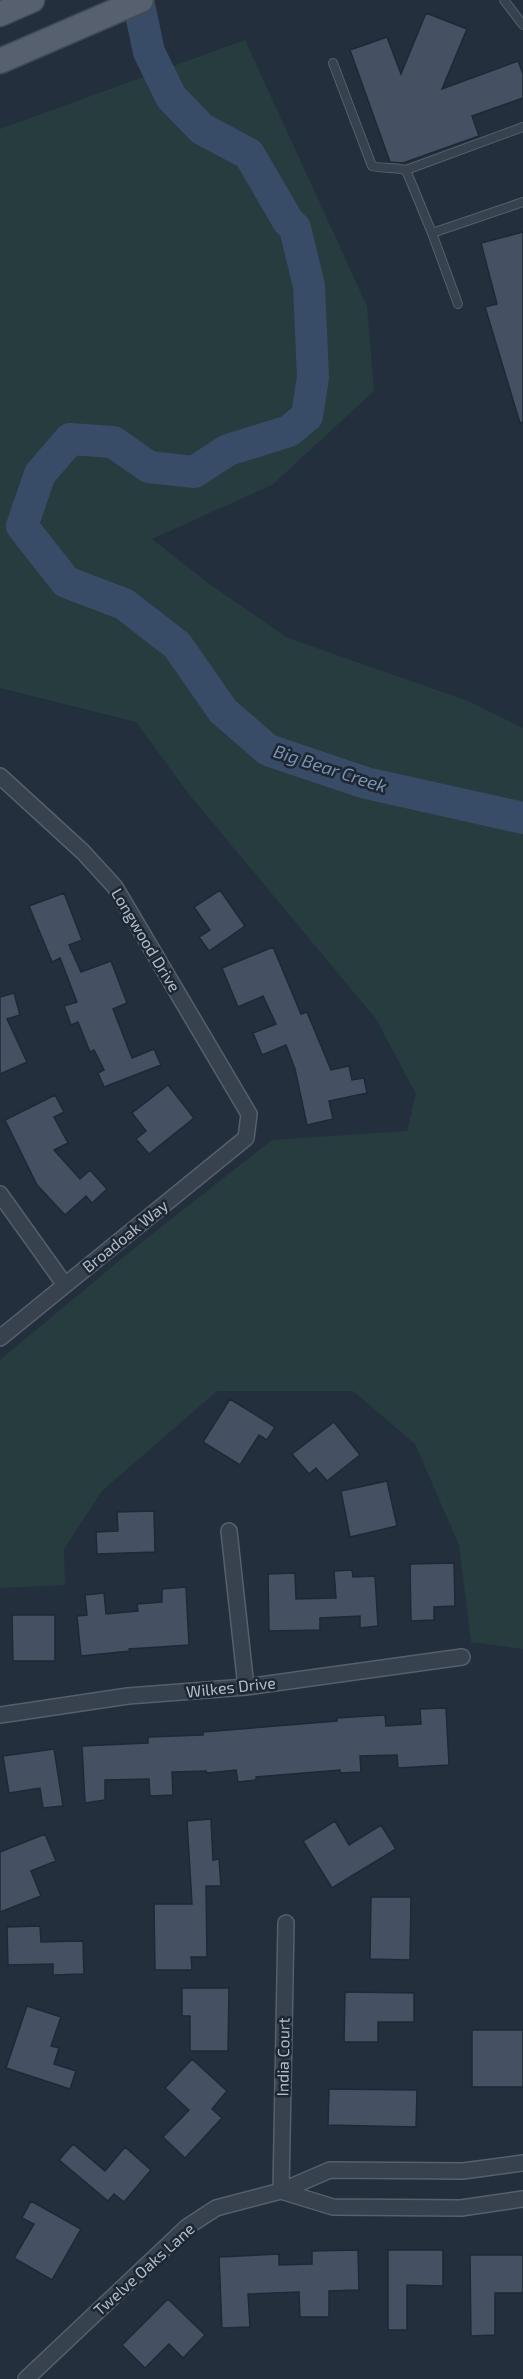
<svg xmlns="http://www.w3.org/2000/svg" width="523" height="2379" viewBox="0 0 523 2379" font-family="'Exo 2',sans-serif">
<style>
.green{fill:#263c3f}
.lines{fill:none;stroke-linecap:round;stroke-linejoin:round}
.river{stroke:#394c67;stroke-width:32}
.building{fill:#455162;stroke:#1f2835;stroke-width:1.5}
.lane-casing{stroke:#565f6c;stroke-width:10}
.street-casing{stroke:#565f6c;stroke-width:18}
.primary-casing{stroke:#414a57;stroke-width:27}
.lane{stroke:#38414e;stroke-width:8}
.street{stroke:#38414e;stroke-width:15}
.primary{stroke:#56606e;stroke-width:24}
.labels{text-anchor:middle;stroke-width:5;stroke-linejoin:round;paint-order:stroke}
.street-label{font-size:16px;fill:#b4bcc9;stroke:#1d2633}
.water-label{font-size:18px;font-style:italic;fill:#7c92b1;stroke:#1d2633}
</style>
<rect width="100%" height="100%" fill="#242f3e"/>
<path class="green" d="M245 40 367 306 374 391 272 485 152 539 208 583 288 638 468 701 523 728V1649L471 1642 459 1545 415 1444 353 1391H217L102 1491 64 1549 65 1585 0 1588V1360L137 1246 272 1140 407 1131 416 1094 376 1019 188 793 136 722 0 688V129Z"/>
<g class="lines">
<path class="river" d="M138 0 149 52 171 97 202 129 249 154 288 221 295 228 309 286 313 377 307 416 289 431 228 450 194 472 149 467 113 442 70 439 40 474 22 526 66 582 124 604 177 645 223 711 268 750 366 783 523 818"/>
</g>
<path class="building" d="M426 13 467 29 442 89 518 61 523 74V98L472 116 479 136 403 163 390 162 350 50 387 37 401 74Z
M523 232V422L520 423 485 307 497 304 481 243Z
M220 890 245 926 209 951 199 937 210 930 194 907Z
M64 893 82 940 69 945 81 972 111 961 127 1003 113 1009 132 1058 154 1049 161 1065 104 1087 98 1073 104 1070 94 1050 90 1052 78 1022 71 1025 64 1006 77 1002 60 958 52 962 29 906Z
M273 947 301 1014 307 1012 331 1070 349 1066 352 1080 364 1078 367 1093 329 1101 333 1119 307 1125 295 1069 286 1045 262 1055 253 1033 276 1024 263 996 238 1007 222 968Z
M14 993 20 1015 7 1019 27 1062 0 1074V997Z
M168 1085 194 1118 149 1154 136 1139 146 1131 132 1113Z
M55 1095 64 1112 54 1117 68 1143 54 1150 80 1179 90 1170 107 1189 92 1203 86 1196 65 1215 37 1185 5 1120Z
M230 1399 275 1427 267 1440 259 1435 240 1465 203 1442Z
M334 1422 360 1455 327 1481 316 1468 309 1474 292 1454Z
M387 1481 397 1526 350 1537 341 1491Z
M154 1511 155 1552 97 1554 96 1532 118 1531 117 1512Z
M454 1563 455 1606 434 1607V1620L411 1621 410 1564Z
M352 1570 353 1577 375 1576 378 1626 360 1628V1616L320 1618V1630L269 1631 268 1574 295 1573 296 1599 336 1598 334 1571Z
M186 1587 189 1645 129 1649 130 1651 81 1656 77 1616 87 1615 85 1595 104 1593 106 1614 138 1611 137 1604 162 1602V1589Z
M12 1615H55V1661H13Z
M446 1708 449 1765 398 1768 397 1755 360 1756 361 1772 340 1773V1770L256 1777V1780L238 1782 236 1770 207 1773 206 1771 172 1772 173 1795 150 1796 149 1779 105 1780V1800L85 1803 82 1746 148 1743V1737L203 1735V1732L337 1721V1718L385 1715 386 1726 421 1724 420 1709Z
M54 1749 63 1806 43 1808 40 1788 9 1793 3 1756Z
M211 1819 213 1860 219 1859 221 1886H206L207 1957H191L192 1970H155L154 1904H192L187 1821Z
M335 1821 349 1845 381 1825 396 1849 332 1888 303 1841Z
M45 1834 56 1861 31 1871 41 1896 0 1912V1852Z
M371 1897H411L410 1960 370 1959Z
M40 1926 41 1942 83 1941 84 1974 53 1975V1964L8 1965 7 1927Z
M182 1988H229L228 2051H190V2016H182Z
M345 1992 414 1993V2022H378V2042H344Z
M27 2006 61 2017 51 2046 59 2048 54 2064 76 2071 70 2089 6 2068Z
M472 2030H523V2087H472Z
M192 2059 227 2091 212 2109 222 2118 185 2158 163 2137 189 2110 165 2088Z
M329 2089 417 2090 416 2127 328 2125Z
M73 2144 105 2171 125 2147 151 2170 124 2202 114 2194 108 2201 59 2160Z
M31 2201 81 2229 52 2280 14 2258 34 2224 22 2218Z
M358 2250 359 2290 329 2291V2317H300L299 2292 248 2294 250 2327 222 2328 219 2257 279 2254V2265L312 2264V2251Z
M388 2250H443V2286L407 2285V2330H388Z
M470 2255H523V2293H495V2335L471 2336Z
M168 2299 205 2335 183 2358 169 2344 145 2368 122 2345Z"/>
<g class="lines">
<g class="lane-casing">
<path id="lane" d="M504 0 523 25
M333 63 372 166C384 169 394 167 406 170
M523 127 406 170 432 233 523 202
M432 233 458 304"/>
</g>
<g class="street-casing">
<path id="street" d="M0 776 83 852 115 887 249 1114 246 1138 0 1338
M0 1194 65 1285
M229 1531 246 1687
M0 1715 128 1696 246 1687 462 1657
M281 2191 286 1923
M281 2191 333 2207 461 2208 523 2199
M26 2379 187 2227 216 2208 281 2191 330 2170 463 2171 523 2163"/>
</g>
<g class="primary-casing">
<path id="primary" d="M0 14 32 0
M0 61 141 0"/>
</g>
<use href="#lane" class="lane"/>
<use href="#street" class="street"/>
<use href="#primary" class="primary"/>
</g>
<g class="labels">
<g class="street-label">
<text transform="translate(146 940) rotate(59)" y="6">Longwood Drive</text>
<text transform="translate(125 1236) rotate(-39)" y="6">Broadoak Way</text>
<text transform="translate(231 1687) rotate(-6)" y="6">Wilkes Drive</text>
<text transform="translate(283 2057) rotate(-89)" y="6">India Court</text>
<text transform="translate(144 2269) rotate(-42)" y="6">Twelve Oaks Lane</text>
</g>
<g class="water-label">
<text transform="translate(330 769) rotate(18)" y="6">Big Bear Creek</text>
</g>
</g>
</svg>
